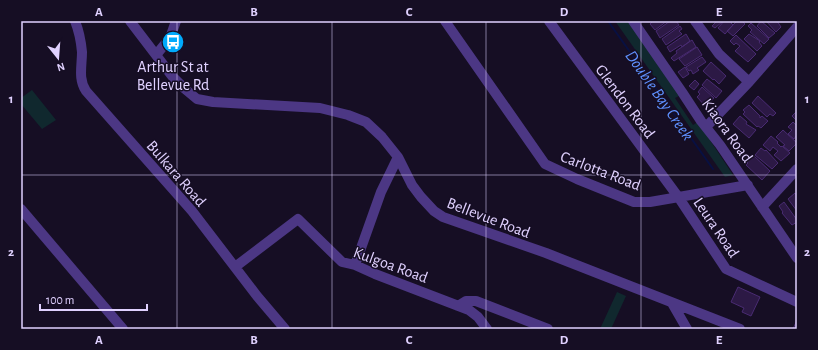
<svg xmlns="http://www.w3.org/2000/svg" width="818" height="350" viewBox="0 0 818 350" font-family="'Alegreya Sans',sans-serif">
<style>
.green{fill:#10282e}
.lines{fill:none;stroke-linecap:round;stroke-linejoin:round}
.stream{stroke:#081042;stroke-width:2}
.building{fill:#2c1945;stroke:#492b72}
.minor{stroke:#4c3784;stroke-width:10}
.grid{fill:none;stroke:#e0d1ff;stroke-width:1;stroke-opacity:0.55}
.labels{text-anchor:middle;stroke-width:3;stroke-linejoin:round;paint-order:stroke}
.poi-label{font-size:16px;fill:#e0d1ff;stroke:#160e24}
.street-label{font-size:16px;fill:#e0d1ff;stroke:#160e24}
.water-label{font-size:17px;font-style:italic;fill:#5f91ff;stroke:#160e24}
.neatline{fill:none;stroke:#e0d1ff;stroke-width:1.5}
.grid-label{font-size:13px;text-anchor:middle;font-weight:bold;fill:#e0d1ff}
</style>
<rect width="100%" height="100%" fill="#160e24"/>
<path class="green" d="M615 21H629L681 95 675 98 693 125 698 122 733 175 725 177Z
M32 90 56 120 42 129 21 104V98Z
M617 292 626 296 611 329H600Z"/>
<g class="lines">
<path class="stream" d="M608 21 713 169"/>
</g>
<path class="building" d="M653 21H667L655 30 650 24Z
M670 21H676L679 25 660 38 656 31Z
M714 21H723L715 28 712 26 716 22Z
M724 21H732L731 23 733 25 725 34 718 28Z
M737 21H742L745 24 733 36 727 31Z
M761 21 775 33 769 38 757 26Z
M766 21H777L781 27 776 32Z
M751 23 769 39 764 44 750 32 752 30 748 26Z
M680 26 682 29 679 31 682 34 666 45 662 39Z
M686 34 690 41 682 47 681 45 670 52 667 47Z
M749 34 760 41 759 42 762 46 757 51 744 39Z
M736 35 756 54 748 62 735 51 740 46 736 43 734 45 730 41Z
M692 40 696 47 674 61 671 58 677 53 676 51Z
M697 47 702 55 685 66 679 59Z
M702 57 706 62 697 68 699 70 693 74 691 70 689 71 686 67Z
M711 62 726 76 719 84 714 79 713 80 703 71Z
M685 67 689 74 683 78 678 72Z
M707 79 722 91 716 98 702 85Z
M695 80 699 84 694 90 689 86Z
M702 87 714 98 706 107 697 97 700 94 698 92Z
M758 96 776 113 773 116 770 114 767 117 752 103Z
M749 105 760 116V118L762 116 768 121 761 128 758 126 757 127 743 114 745 112 743 110Z
M797 111V121L792 116Z
M740 116 747 122 746 124 756 130 749 138 733 124Z
M793 122 797 126V137L796 136 794 139 788 134 792 130 788 127Z
M783 130 797 143 789 151 783 146 785 145 776 137Z
M771 136 778 142 777 143 781 147 782 146 790 153 781 161 774 155 778 151 773 147 770 151 763 145Z
M761 148 765 151 766 150 778 163 772 169 755 155Z
M752 154 770 171 762 180 746 165 748 163 746 161Z
M795 193 797 196V211L788 199Z
M784 202 797 220V222L792 225 782 213 783 212 779 206Z
M738 287 760 297 751 316 742 312 744 308 731 302Z
M797 320V329H793Z"/>
<g class="lines">
<path class="minor" d="M75 21C79 31 81 41 82 52 82 66 78 79 86 91L192 211 257 296 285 329
M130 21 172 76 185 89 197 99 213 102 320 108 348 115 366 122 382 137 398 157 412 185 421 197 434 211 443 217 546 253 740 329
M445 21 545 164 577 179 634 202H650L748 185
M549 21 679 198 726 269 797 302
M633 21 682 92 701 121 720 145 797 258
M695 21 719 54 749 82
M156 55 170 38 176 21
M706 127 749 82 797 27
M762 207 797 169
M21 209 123 329
M355 265 381 192 398 157
M235 267 298 219 342 262 355 265 375 274 469 310 478 317 487 329
M672 303 687 329
M458 306 466 301H476L548 329"/>
</g>
<path class="grid" d="M177 21V329M332 21V329M486 21V329M641 21V329M21 175H797"/>
<defs>
<g id="bus-disc" transform="scale(1.15)"><circle r="9.5" fill="#00aafc" stroke="#160e24"/><path d="M-5-6H5V4H4V6H2V4H-2V6H-4V4H-5ZM-3.5-4V0h7V-4ZM-3.5 1.2v1.5H-2V1.2ZM2 1.2v1.5H3.5V1.2Z" fill="#fff"/></g>
</defs>
<g fill-rule="evenodd">
<use href="#bus-disc" x="173" y="42"/>
</g>
<g class="labels">
<g class="poi-label">
<text x="173" y="72">Arthur St at<tspan x="173" dy="18">Bellevue Rd</tspan></text>
</g>
<g class="street-label">
<text transform="translate(626 101) rotate(53)" y="6">Glendon Road</text>
<text transform="translate(728 130) rotate(54)" y="6">Kiaora Road</text>
<text transform="translate(601 170) rotate(21)" y="6">Carlotta Road</text>
<text transform="translate(177 173) rotate(49)" y="6">Bulkara Road</text>
<text transform="translate(489 217) rotate(21)" y="6">Bellevue Road</text>
<text transform="translate(717 227) rotate(56)" y="6">Leura Road</text>
<text transform="translate(391 264) rotate(20)" y="6">Kulgoa Road</text>
</g>
<g class="water-label">
<text transform="translate(660 95) rotate(55)" y="6">Double Bay Creek</text>
</g>
</g>
<rect width="818" height="350" fill="none" stroke="#160e24" stroke-width="44"/>
<g transform="translate(58 58) rotate(163)" stroke="#160e24" stroke-width="3" paint-order="stroke">
<path d="M0-3L7 15L0 10L-7 15Z" fill="#e0d1ff"/>
<text y="-6" font-size="11" font-weight="bold" text-anchor="middle" fill="#e0d1ff">N</text>
</g>
<path d="M40 304v6h107v-6" fill="none" stroke="#e0d1ff" stroke-width="2"/>
<text x="46" y="304" font-size="12" fill="#e0d1ff" stroke="#160e24" stroke-width="3" paint-order="stroke">100 m</text>
<rect x="22" y="22" width="774" height="306" class="neatline"/>
<g class="grid-label">
<text x="99" y="16">A</text>
<text x="254" y="16">B</text>
<text x="409" y="16">C</text>
<text x="564" y="16">D</text>
<text x="719" y="16">E</text>
<text x="11" y="103">1</text>
<text x="807" y="103">1</text>
<text x="11" y="256">2</text>
<text x="807" y="256">2</text>
<text x="99" y="344">A</text>
<text x="254" y="344">B</text>
<text x="409" y="344">C</text>
<text x="564" y="344">D</text>
<text x="719" y="344">E</text>
</g>
</svg>
